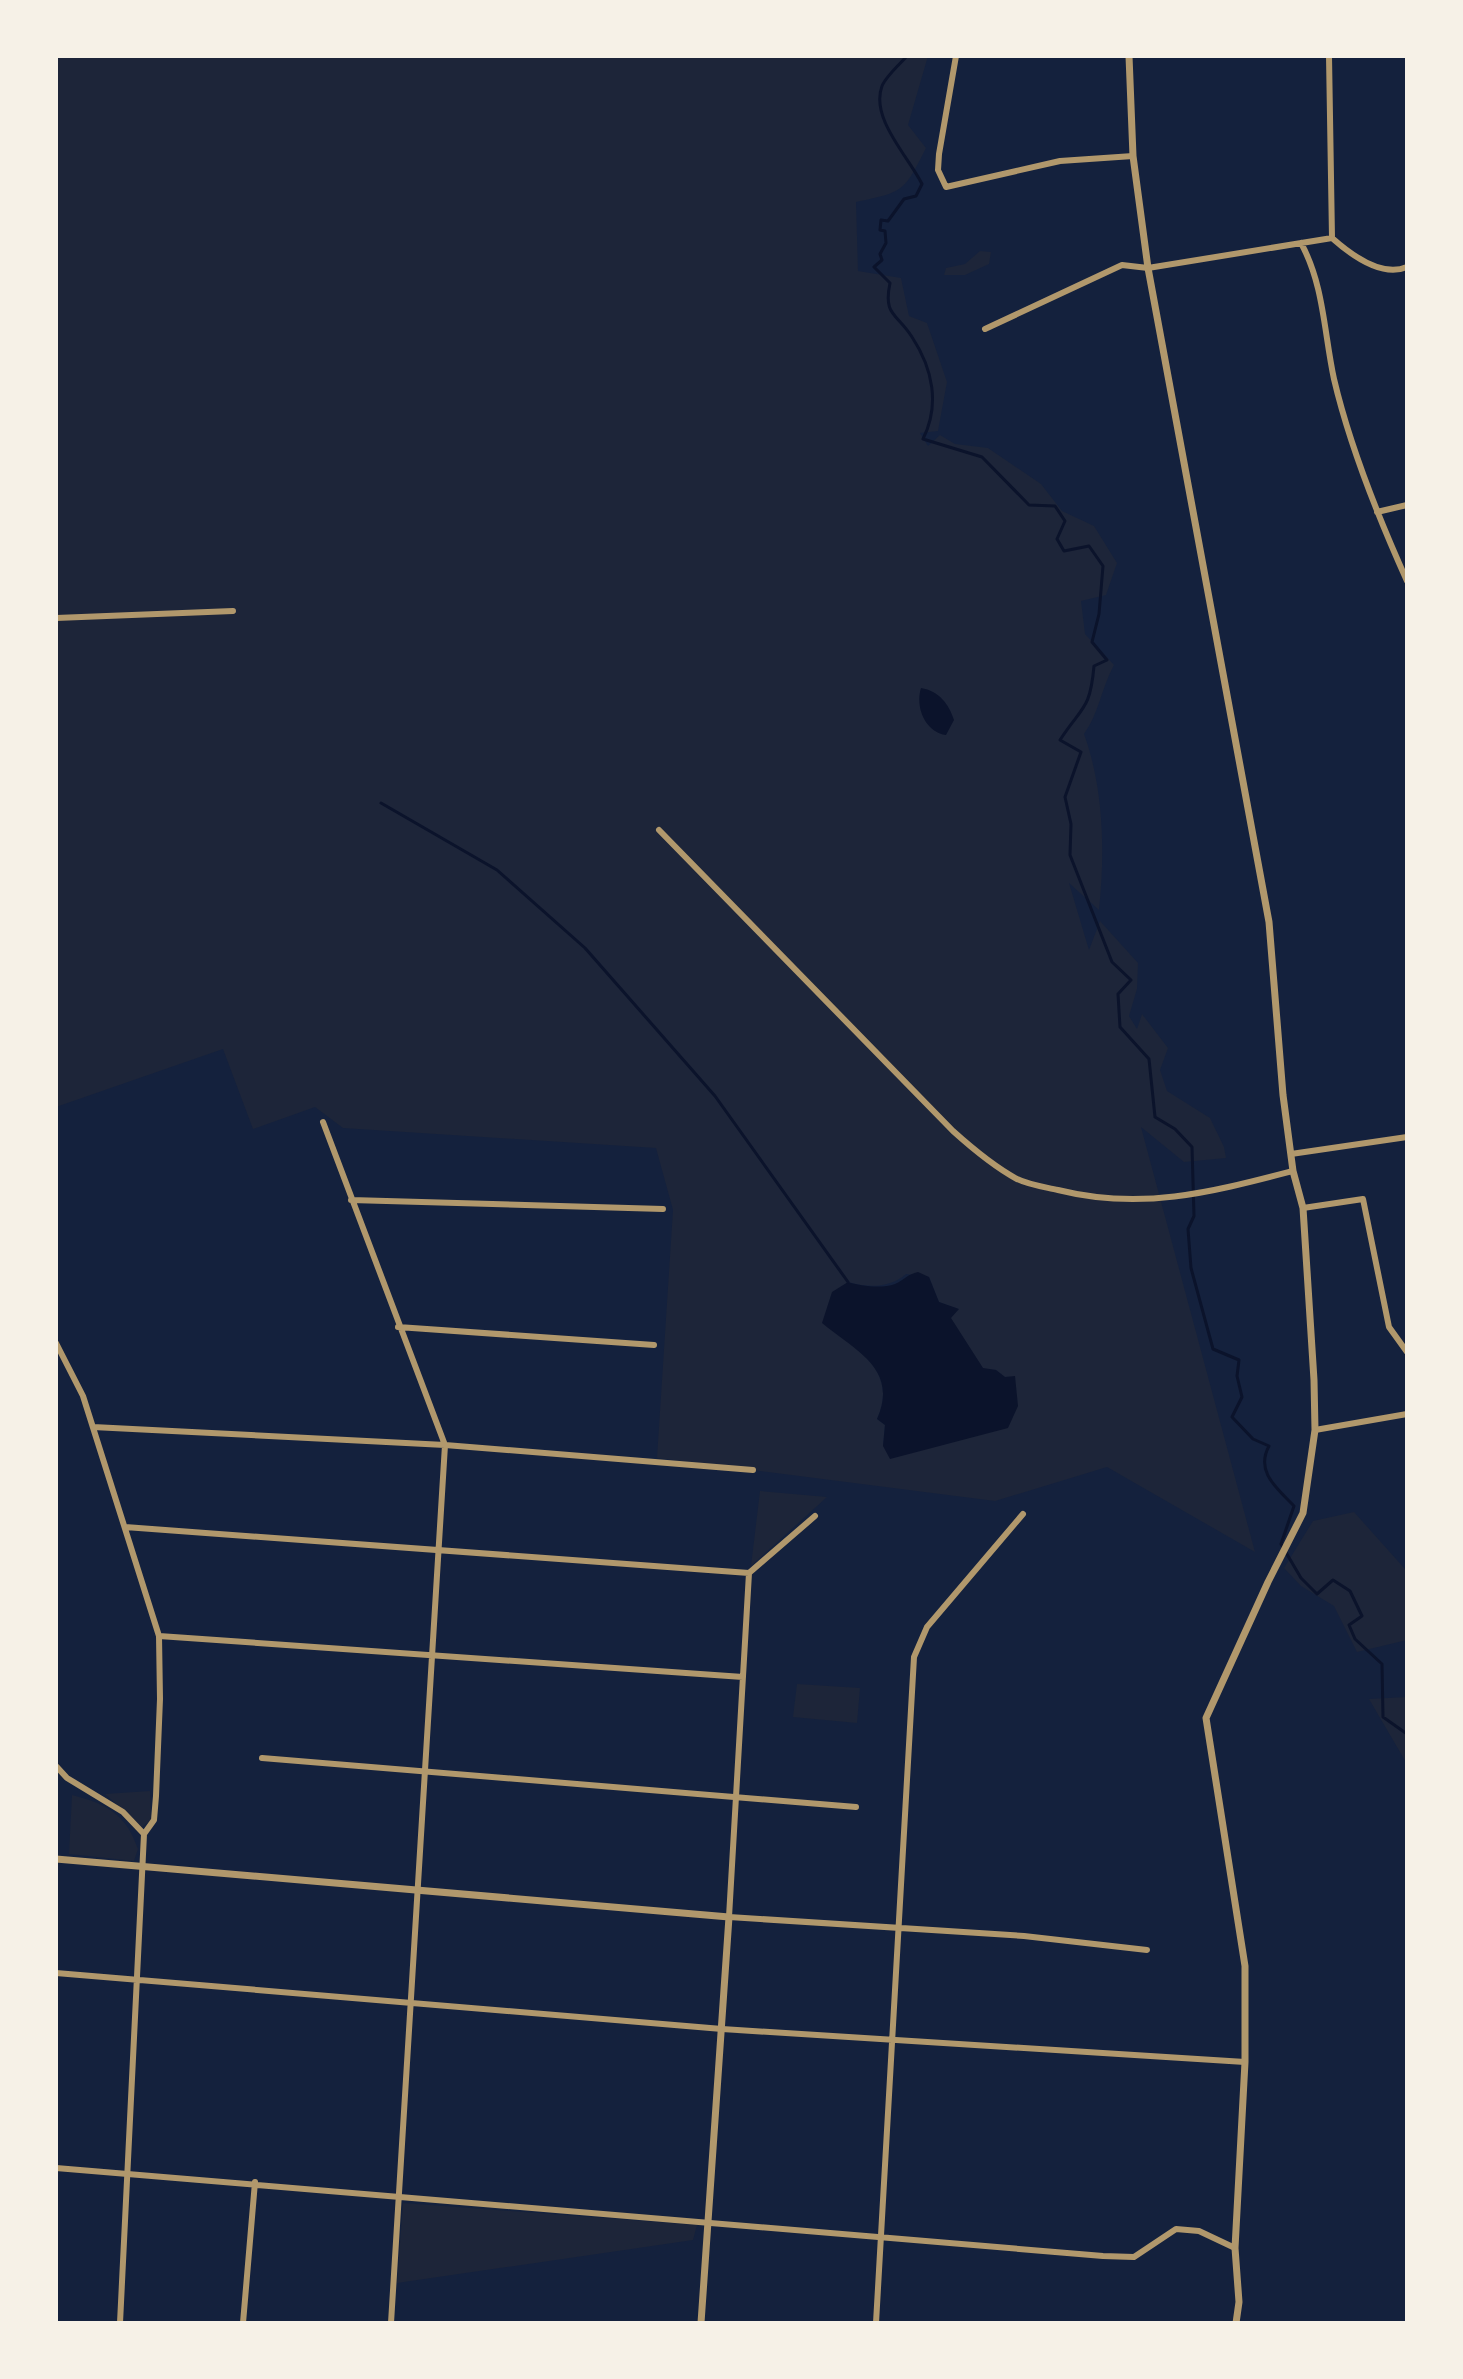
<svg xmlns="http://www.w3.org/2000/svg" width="1463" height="2379" viewBox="0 0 1463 2379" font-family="'Exo 2',sans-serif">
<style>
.green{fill:#1d2539;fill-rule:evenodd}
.water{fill:#0b132b}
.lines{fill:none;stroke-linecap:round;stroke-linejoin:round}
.stream{stroke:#0b132b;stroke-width:3}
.minor{stroke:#b1986c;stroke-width:6}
.tertiary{stroke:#b1986c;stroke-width:7}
</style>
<rect width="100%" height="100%" fill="#14213d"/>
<path class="green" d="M56 56H928L908 125 926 148C904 192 904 192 856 202L858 271 901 278 909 316 927 323 947 382 938 431 920 433 928 446 940 435 955 444 988 448 1041 484 1062 511 1094 526 1117 563 1106 595 1081 601 1085 634 1114 665C1101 689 1099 713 1084 734 1104 789 1105 853 1099 910L1069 883 1089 950 1100 921 1138 963 1137 989 1129 1016 1137 1029 1142 1014 1168 1048 1160 1070 1167 1091 1210 1118 1224 1147 1226 1158 1184 1162 1141 1127 1255 1552 1107 1467 995 1501 657 1458 673 1210 656 1148 343 1128 315 1107 253 1129 223 1049 56 1107ZM906 1274 929 1277 939 1302 958 1309 950 1318 983 1369 996 1370 1005 1377 883 1446 885 1425 877 1419C899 1369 856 1351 823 1322L848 1282C868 1288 890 1288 906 1274Z
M980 251 991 252 989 264 965 275H944L946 268 965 264Z
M760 1491 827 1497 751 1566Z
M1354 1512 1405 1569 1407 1640 1357 1652 1334 1606 1301 1586 1284 1568 1313 1521Z
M797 1684 860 1688 857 1723 793 1717Z
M1407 1697V1764L1369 1699Z
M150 1791 151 1820 142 1827 105 1794Z
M72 1795C107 1804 126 1814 138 1849L134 1861 69 1854Z
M403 2203 697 2225 693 2240 397 2283Z"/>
<path class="water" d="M921 688C939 691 949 704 954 720L946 735C925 732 915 707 921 688Z
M918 1272 929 1277 939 1302 959 1309 951 1318 983 1368 996 1370 1005 1377 1015 1376 1018 1406 1008 1428 890 1459 883 1446 885 1425 877 1419C899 1369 856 1351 822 1323L832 1292 848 1282C860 1286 882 1289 895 1284 904 1280 908 1274 918 1272Z"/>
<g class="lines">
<path class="stream" d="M907 56C900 64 886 76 882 86 870 118 908 156 922 184L916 196 904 199 888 221 881 220 880 230 885 231 886 243 880 254 882 260 874 267 890 283C883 316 897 313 912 337 933 369 940 405 923 439L982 457 1029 505 1055 506 1065 521 1057 539 1064 551 1089 546 1103 566 1099 614 1092 642 1107 660 1094 666C1090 711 1082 706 1060 740L1081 752 1065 797 1071 824 1070 855 1112 962 1131 980 1118 994 1120 1027 1149 1059 1155 1117 1175 1129 1192 1147 1194 1216 1188 1229 1191 1268 1213 1349 1239 1360 1237 1376 1242 1397 1232 1417 1253 1439 1269 1446C1255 1472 1277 1488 1294 1506L1281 1544 1301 1578 1317 1594 1333 1580 1350 1591 1362 1616 1349 1625 1355 1639 1382 1664 1383 1717 1407 1734
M381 803 497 870 585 948 715 1096 848 1282"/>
<path class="minor" d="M956 56 939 154 938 170 946 187 1060 161 1133 156
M1329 56 1332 238
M1301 243C1324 285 1324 333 1334 379 1349 443 1380 521 1407 581
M985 329 1122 265 1148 268 1332 238C1350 254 1381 278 1407 267
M1377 512 1407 505
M56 618 233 611
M659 830 953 1131C973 1149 993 1166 1017 1179 1029 1185 1045 1187 1058 1190 1142 1211 1212 1192 1293 1171
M323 1122 445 1445 391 2323
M1291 1154 1407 1137
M351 1200 663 1209
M1303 1208 1363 1199 1389 1327 1407 1352
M398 1327 654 1345
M56 1343 83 1396 159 1636 160 1699 156 1796 154 1820 144 1834 120 2323
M93 1427 445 1445 753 1470
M1315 1430 1407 1414
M125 1527 749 1573 815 1516
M749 1573 729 1917 1024 1936 1147 1950
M159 1636 743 1677
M262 1758 856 1807
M56 1766 67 1778 123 1812 144 1834
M56 1973 722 2029 1245 2062
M56 2168 1103 2256 1134 2257 1176 2229 1199 2231 1235 2248
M243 2323 255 2182
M876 2323 914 1657 927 1627 1023 1514"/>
<path class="tertiary" d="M1129 56 1133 156 1148 268 1269 922 1283 1095 1293 1171 1303 1208 1314 1380 1315 1430 1303 1513 1268 1582 1206 1718 1245 1966V2062L1235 2248 1239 2302 1236 2323
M56 1859 729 1917 701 2323"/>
</g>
<rect width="1463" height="2379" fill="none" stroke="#f6f1e7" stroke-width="116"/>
</svg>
